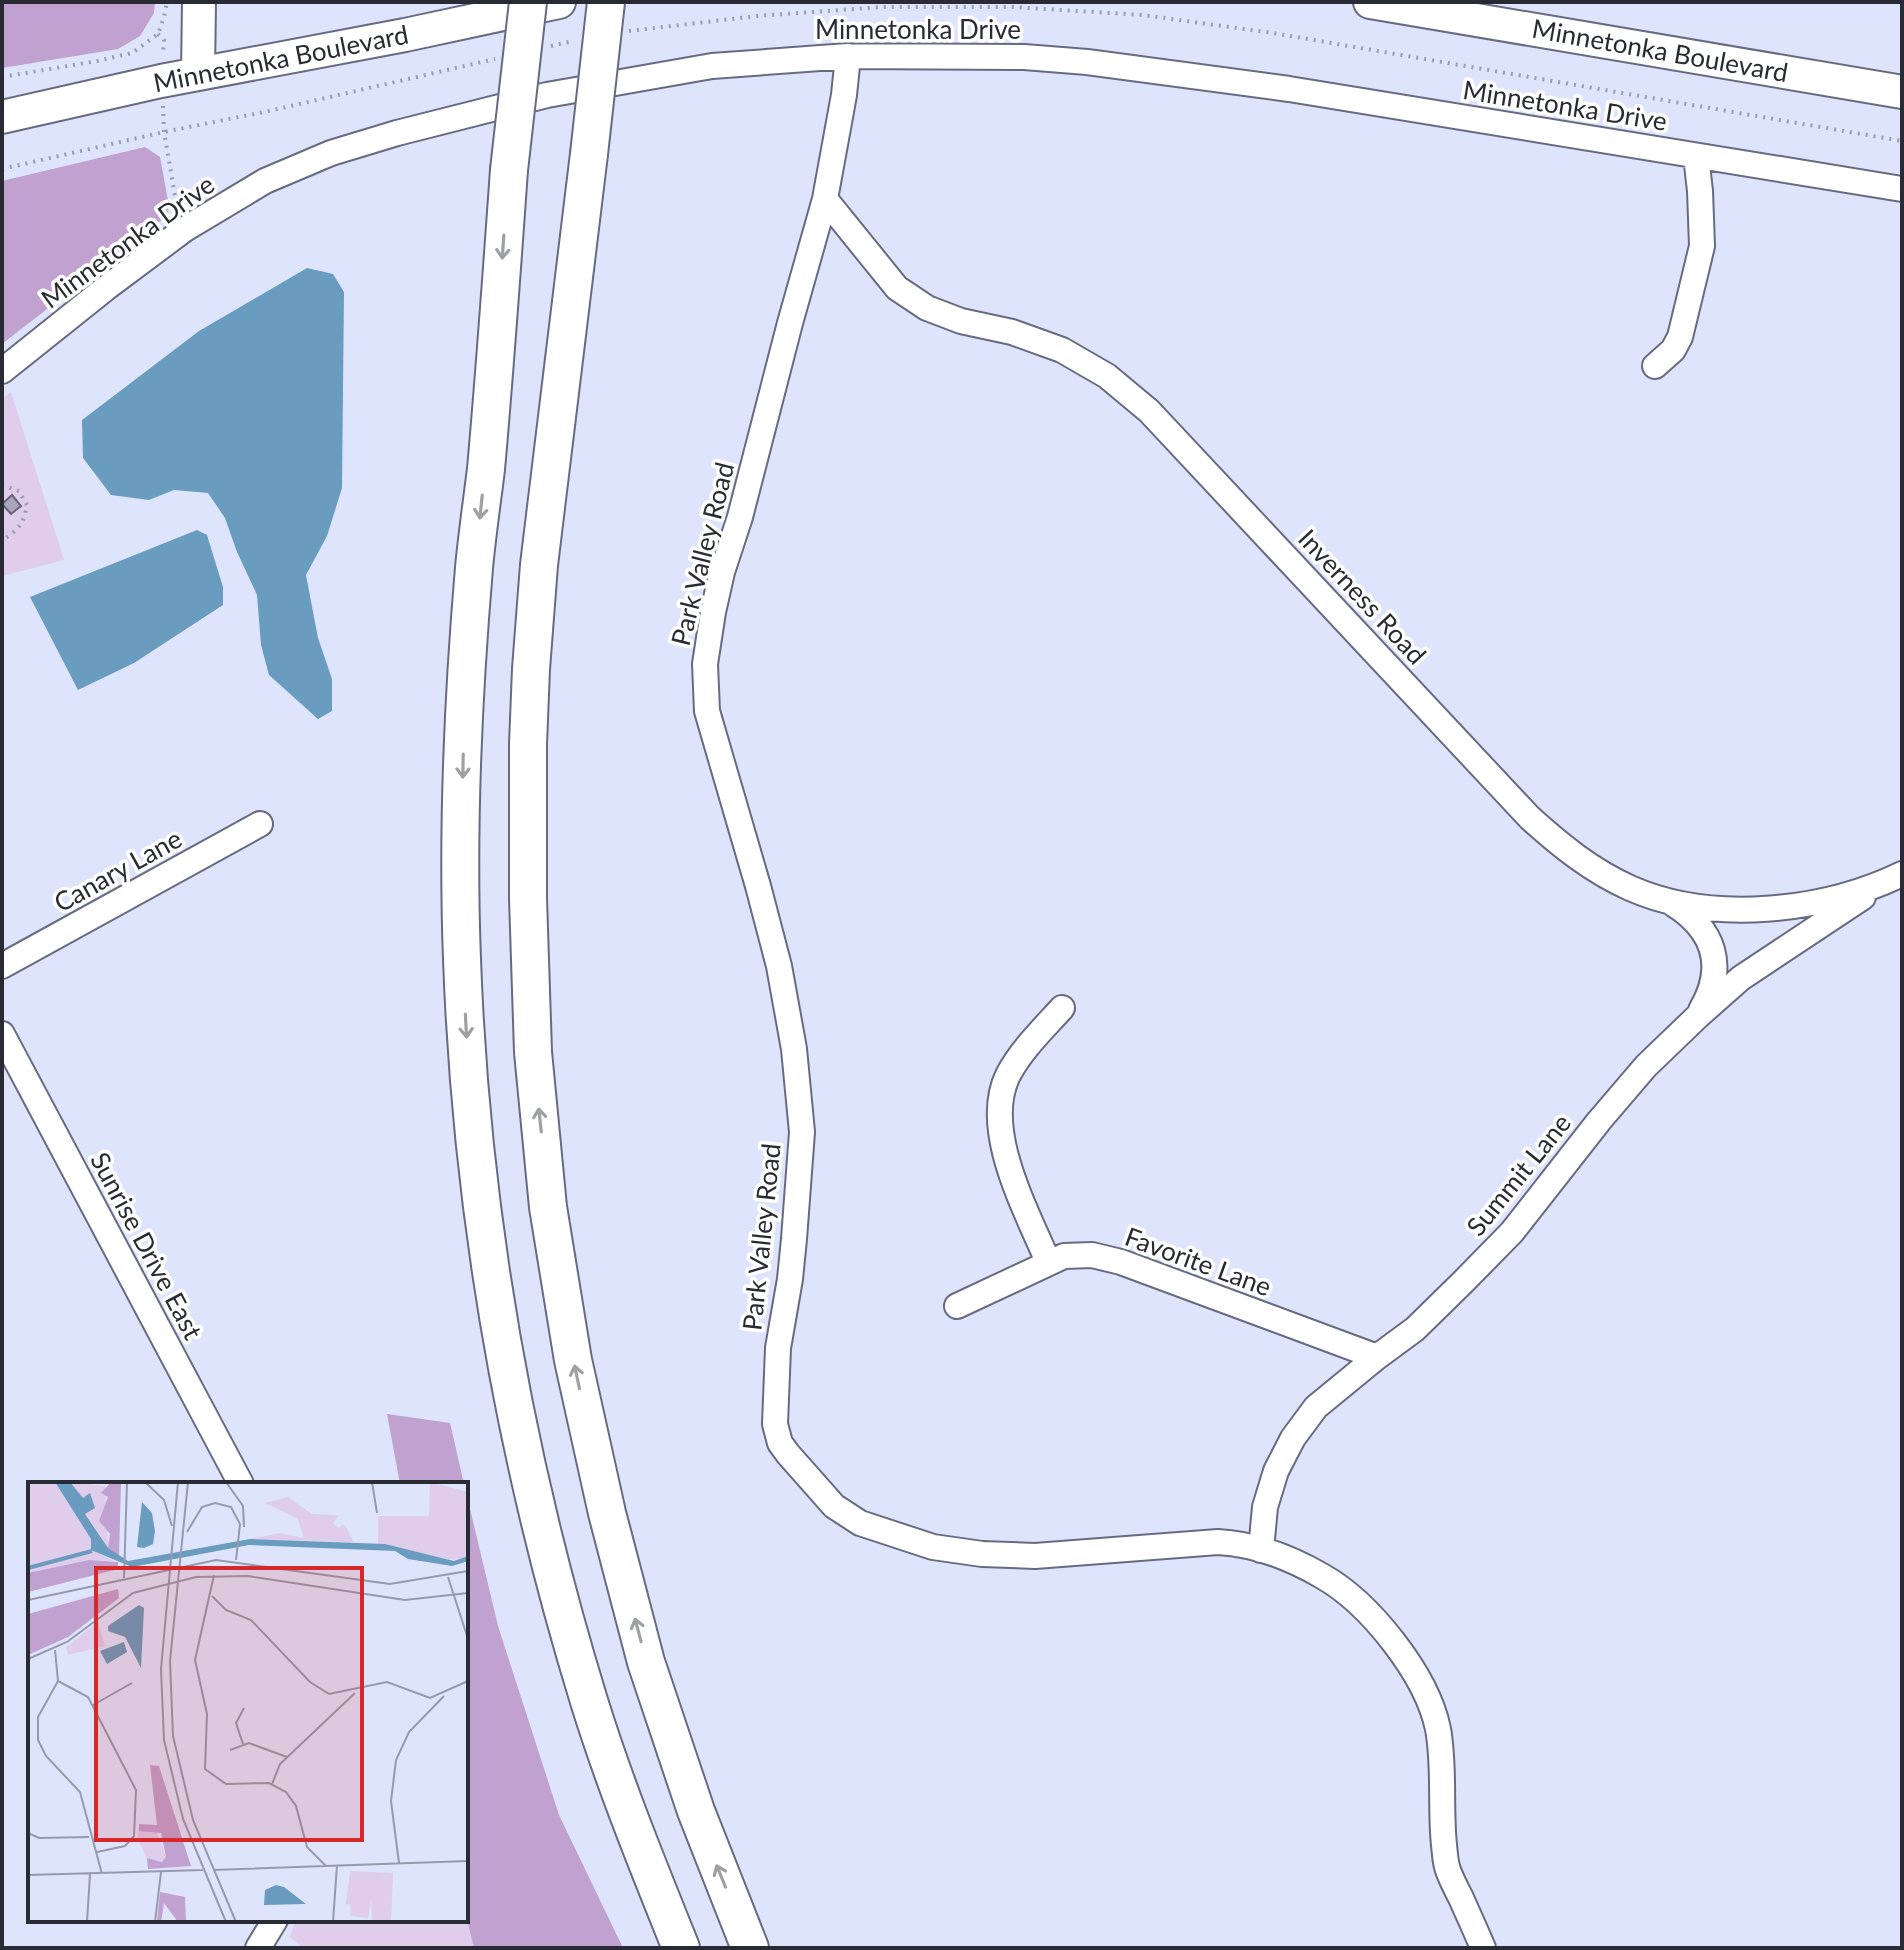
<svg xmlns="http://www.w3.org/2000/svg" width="1904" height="1950" viewBox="0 0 1904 1950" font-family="Lato,sans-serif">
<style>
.green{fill:#e0cceb}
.forest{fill:#c0a1d0}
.water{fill:#699cbe}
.building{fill:#a9a4bb;stroke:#686379;stroke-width:2}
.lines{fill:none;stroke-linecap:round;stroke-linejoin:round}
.minor-casing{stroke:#676b81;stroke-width:28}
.major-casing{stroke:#676b81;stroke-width:36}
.highway-casing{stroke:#676b81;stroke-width:40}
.path{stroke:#989caf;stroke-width:4;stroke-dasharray:2 6;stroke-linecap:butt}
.minor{stroke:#fff;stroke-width:24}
.major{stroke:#fff;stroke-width:32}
.highway{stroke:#fff;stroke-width:36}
.highway-bridge-casing{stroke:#676b81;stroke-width:40;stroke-linecap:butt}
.highway-bridge{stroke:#fff;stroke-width:36}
.oneway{stroke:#9fa0a4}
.labels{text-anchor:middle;stroke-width:7;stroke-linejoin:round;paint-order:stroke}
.street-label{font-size:26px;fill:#292b34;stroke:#fff}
.inset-river{fill:none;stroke:#699cbe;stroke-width:4}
.inset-road{fill:none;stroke:#969aad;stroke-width:2}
.view{fill:#d62828;fill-opacity:0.15;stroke:#d62828;stroke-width:4}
.inset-edge{fill:none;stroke:#292b34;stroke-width:4}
</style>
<rect width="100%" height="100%" fill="#dfe4fd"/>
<path class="green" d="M11 392 64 560 2 576V399Z
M466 1916 474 1948H303L290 1937 296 1920H466Z"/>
<path class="forest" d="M2 2H155L154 13 140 36 118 49 2 68Z
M145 147 160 157 169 206 167 216 2 344V181Z
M387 1414 450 1423 464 1484H400Z
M466 1492 498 1626 559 1815 623 1948H474L466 1916Z"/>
<path class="water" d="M307 268 333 274 344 292 342 488 327 536 306 575 318 638 332 679V711L318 719 269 675 261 645 257 595 237 552 225 518 208 493 174 490 149 500 111 495 83 458 82 420 199 331Z
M197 530 207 535 223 587V605L134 663 78 690 30 597Z"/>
<path class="building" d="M12 495 21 506 11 514 2 504Z"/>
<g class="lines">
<g class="minor-casing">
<path id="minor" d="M848 56 844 95 825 199 790 323 740 517 722 572 713 612 705 664 707 711 758 886 779 966 794 1049 802 1132 794 1239 790 1279 778 1348 775 1424 780 1443 788 1454 834 1506 860 1523 933 1547 982 1554 1035 1556 1218 1542C1254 1544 1291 1558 1322 1576 1370 1603 1427 1675 1438 1729 1445 1767 1440 1807 1444 1845 1445 1853 1445 1862 1448 1870 1451 1879 1456 1888 1461 1898 1468 1914 1476 1931 1483 1948
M825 199 897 288 927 308 961 321 1012 332 1062 350 1107 376 1149 411 1530 818C1561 846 1592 871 1630 888 1711 924 1823 912 1902 874
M1655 366 1673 350 1680 337 1702 246 1700 191 1696 156
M2 371 106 288 185 229 265 181 331 153 397 133 547 95 712 66 848 56 1024 57 1087 62 1289 89 1902 189
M1672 903C1714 929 1727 966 1701 1010
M2 966 260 824
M2 1034 241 1484
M1048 1262C1027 1211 981 1130 1008 1075 1021 1050 1043 1029 1062 1008
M957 1306 1064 1256 1092 1255 1121 1262 1377 1357
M1261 1550 1265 1507 1276 1471 1293 1438 1316 1407 1377 1357 1415 1329 1464 1281 1512 1232 1599 1121 1646 1066 1698 1016 1741 978 1863 897
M258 1948 275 1920"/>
</g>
<g class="major-casing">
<path id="major" d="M1370 2 1902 92
M198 74 199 2
M2 117 161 81 405 35 559 2"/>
</g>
<g class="highway-casing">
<path id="highway" d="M589 154 539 565 531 669 528 744V898L533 1052 548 1207 573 1360 607 1513 646 1662 696 1811 750 1948
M509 170C502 269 495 369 486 469 482 502 477 535 474 568 463 697 457 829 462 959 471 1211 515 1460 589 1701 615 1785 648 1866 681 1948"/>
</g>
<path class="path" d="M629 31 757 16 882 7H1012L1143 15 1273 33 1902 141
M158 34 164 40 163 54
M551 46 573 41
M2 77 97 61 132 53 158 34 164 17 167 2
M163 106 164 132 177 208
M2 169 164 132 269 111 495 59
M2 485 19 491 27 505C24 523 18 531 2 540"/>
<use href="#minor" class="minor"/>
<use href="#major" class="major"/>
<use href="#highway" class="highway"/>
<g class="highway-bridge-casing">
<path id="highway-bridge" d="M589 154 606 2
M509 170 528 2"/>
</g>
<use href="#highway-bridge" class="highway-bridge"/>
</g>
<defs><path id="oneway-shaft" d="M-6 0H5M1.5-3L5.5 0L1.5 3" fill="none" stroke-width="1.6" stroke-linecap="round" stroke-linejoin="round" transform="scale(2)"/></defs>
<g class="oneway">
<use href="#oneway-shaft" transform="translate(503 247) rotate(94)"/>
<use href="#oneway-shaft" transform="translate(481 507) rotate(96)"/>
<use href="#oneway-shaft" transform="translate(463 766) rotate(91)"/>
<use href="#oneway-shaft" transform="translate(466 1026) rotate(87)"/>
<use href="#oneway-shaft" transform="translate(540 1120) rotate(-96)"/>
<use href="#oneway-shaft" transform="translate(577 1377) rotate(-102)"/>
<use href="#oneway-shaft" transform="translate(638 1630) rotate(-105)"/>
<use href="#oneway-shaft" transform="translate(721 1876) rotate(-112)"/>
</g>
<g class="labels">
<g class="street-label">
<text x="918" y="39">Minnetonka Drive</text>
<text transform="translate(1660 51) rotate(10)" y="9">Minnetonka Boulevard</text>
<text transform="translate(281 59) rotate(-11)" y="9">Minnetonka Boulevard</text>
<text transform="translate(1565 106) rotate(9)" y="9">Minnetonka Drive</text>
<text transform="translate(128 242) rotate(-36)" y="9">Minnetonka Drive</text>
<text transform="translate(703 554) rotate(-76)" y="9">Park Valley Road</text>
<text transform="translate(1362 597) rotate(47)" y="9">Inverness Road</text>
<text transform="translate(118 871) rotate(-29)" y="9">Canary Lane</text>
<text transform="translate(1519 1175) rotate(-51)" y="9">Summit Lane</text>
<text transform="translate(762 1237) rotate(-84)" y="9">Park Valley Road</text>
<text transform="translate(146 1246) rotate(62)" y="9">Sunrise Drive East</text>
<text transform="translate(1198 1262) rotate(20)" y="9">Favorite Lane</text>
</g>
</g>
<g transform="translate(28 1482)">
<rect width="440" height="440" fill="#dfe4fd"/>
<path d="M0 0H27L63 57 64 68 86 79 61 78 0 91ZM42 0 77 4 80 66 57 31 55 16ZM402 0 440 10V74L426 78 350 62V34H401ZM260 15 284 32 311 33 305 41 310 46 316 42 326 60 348 61 222 57 252 51 276 56 270 37 237 21ZM70 140 77 164 40 173 38 165ZM128 348 138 375 135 380 119 376 109 356 111 349ZM322 389 365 391 363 439 344 438 343 417 340 436 322 434 323 423 318 422Z" fill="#e0cceb"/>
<path d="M83 0H93L91 74 80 66 82 52 71 39 80 15 73 11ZM61 78 90 80V87L0 110V91ZM90 107 91 116 40 155 0 173V132ZM122 283 131 284 163 384 120 387 119 376 134 380 138 375 133 351 111 349V342L129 343ZM132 410 157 415 158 440H150L136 421 133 440H129Z" fill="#c0a1d0"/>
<path d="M27 0H42L55 16 62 11 67 26 57 32 80 66 100 79 222 57 357 62 426 79 440 74V79L424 84 380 77 367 69 221 63 104 85 63 68V57ZM114 20 124 31 127 49 125 62 116 66 109 65ZM111 123 116 126 113 186 97 155 80 149V144ZM96 160 99 170 79 182 72 169ZM248 403 256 405 278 422 236 423 237 408Z" fill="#699cbe"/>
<path class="inset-river" d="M0 86 64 69"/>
<path class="inset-road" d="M117 0 136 18 144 44M150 0 133 187 136 258 155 337 198 440M160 0 142 179 145 254 165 338 208 440M198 0 215 24 216 45M344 0 349 31M159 50 174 25 187 21 203 25 212 42 208 78M186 93 167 178 179 232 177 287 198 302 241 301 258 310 268 324 279 365 298 384M420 95 440 157M96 96 99 0M184 114 198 128 223 138 282 200 301 212 359 200 402 216 440 199M0 118 188 78 362 102 440 89M27 168 30 199 10 235V258L18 274 52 310 74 392M0 177 39 160 105 111 168 95 220 94 377 118 440 111M30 199 60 215 108 308 106 354 97 364 69 370M65 223 104 201M215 262 208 241 216 226M202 268 221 261 259 275M244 302 252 282 327 211M0 351 11 356 61 355M371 381 363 319 368 278 381 250 416 214M185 388 440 379M0 393 175 388M59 440 62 392M127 440 133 390M305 440 309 383"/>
<path class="view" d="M68 86H334V358H68Z"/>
<rect width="440" height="440" class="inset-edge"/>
</g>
<rect width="1904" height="1950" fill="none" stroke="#292b34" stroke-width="8"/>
</svg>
